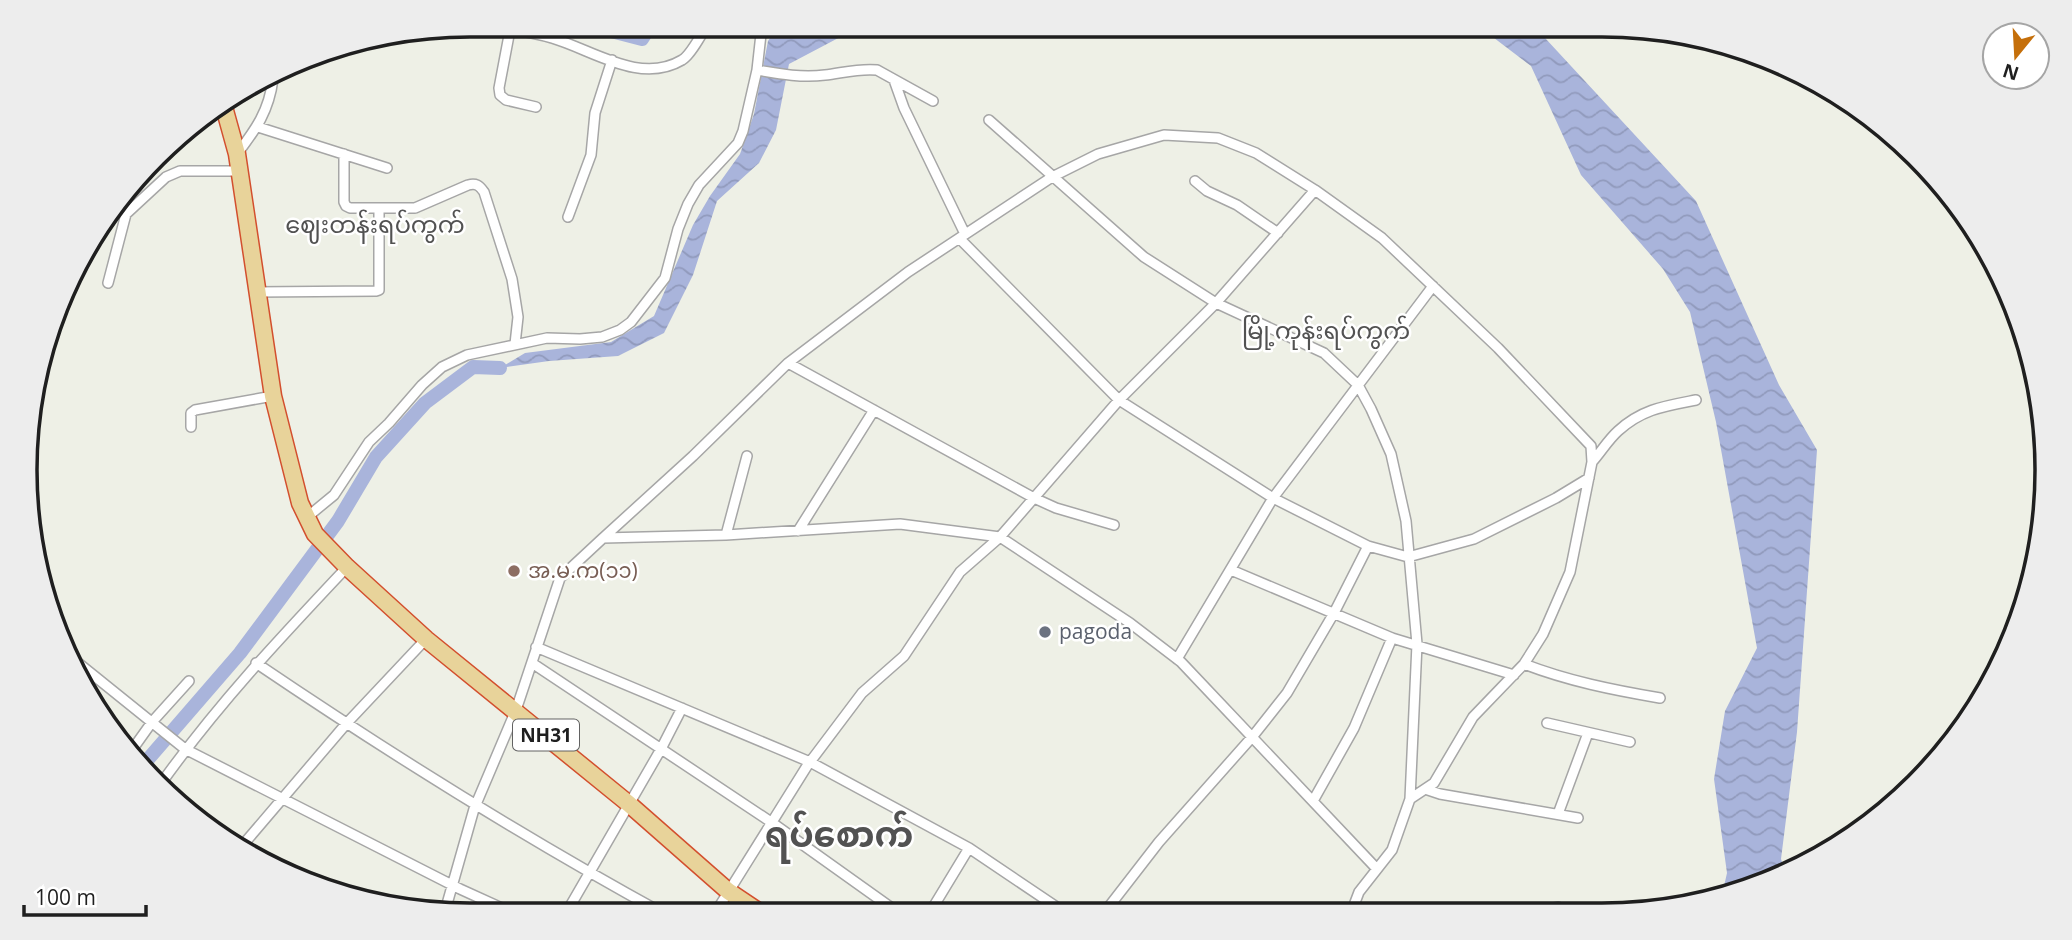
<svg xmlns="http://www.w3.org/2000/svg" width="2072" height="940" viewBox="0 0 2072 940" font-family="'Open Sans','Noto Sans Myanmar',sans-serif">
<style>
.water{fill:url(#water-waves)}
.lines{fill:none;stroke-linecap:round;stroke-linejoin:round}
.river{stroke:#a9b4db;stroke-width:14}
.minor-casing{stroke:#a6a6a6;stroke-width:12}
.trunk-casing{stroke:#d34f2e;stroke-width:19}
.minor{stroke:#fff;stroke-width:9}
.trunk{stroke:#e8d39a;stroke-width:16}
.education-dot{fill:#8d6e63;stroke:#fff;stroke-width:2.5}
.worship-dot{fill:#6b7280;stroke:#fff;stroke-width:2.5}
.labels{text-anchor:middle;stroke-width:5;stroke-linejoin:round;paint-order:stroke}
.shield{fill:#fff;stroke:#626262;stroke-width:2}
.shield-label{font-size:19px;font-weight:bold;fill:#1f1f1f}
.education-label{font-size:21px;fill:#785e54;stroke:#fff;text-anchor:start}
.worship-label{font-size:21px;fill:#5b616d;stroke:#fff;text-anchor:start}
.quarter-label{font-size:24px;fill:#525252;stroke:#fff}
.town-label{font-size:35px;font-weight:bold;fill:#525252;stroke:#fff}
.rim{fill:none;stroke:#1f1f1f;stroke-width:3.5}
</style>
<defs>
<pattern id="water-waves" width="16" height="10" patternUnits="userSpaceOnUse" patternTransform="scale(1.75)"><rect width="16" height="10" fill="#a9b4db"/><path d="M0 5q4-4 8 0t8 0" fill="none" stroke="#919abc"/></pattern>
</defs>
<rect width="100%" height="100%" fill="#eef0e6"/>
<path class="water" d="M779 25H874L844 35 789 64 776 130 759 163 717 201 693 275 664 333 618 356 549 361 500 368 525 353 611 342 654 316 693 225 710 196 740 154 754 114 768 41Z
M1477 25H1533L1696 201 1779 385 1817 450 1797 732 1781 859 1786 874 1773 881 1722 895 1727 873 1714 779 1725 711 1757 648 1716 422 1690 312 1663 269 1581 175 1531 66Z"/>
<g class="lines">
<path class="river" d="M588 25 642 39 651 25
M143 765 240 653 338 521 376 457 425 403 473 367 500 368"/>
<g class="minor-casing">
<path id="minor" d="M483 25C506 29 530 31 552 38 593 50 640 85 682 60 691 55 702 33 707 25
M510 30 499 88 500 95 506 100 536 107
M757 70C780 74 802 78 825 75 842 73 860 68 877 70L933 101
M894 80 904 108 965 234
M989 120 1144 257 1216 303 1324 353 1358 385 1371 409 1391 454 1406 521 1417 644 1410 799 1392 850 1359 892 1351 913
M258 127 387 168
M237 154C256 129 269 111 273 79
M344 154V202L346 206 350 208H415L468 185C476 183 479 185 484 192L512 279 518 317 515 344
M1195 181 1207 191 1237 205 1278 233
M568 217 591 155 595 113 612 60
M960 239 1119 400 1273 498 1368 546 1408 557 1474 539 1556 498 1589 478
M108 283 126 214 166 177 180 171H239
M256 292 376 291 379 290V209
M788 363 1034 498 1056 508 1114 525
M191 427V413L195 410 273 396
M1592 462C1601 452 1608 440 1618 431 1642 409 1665 406 1696 400
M306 518 334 495 369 442 389 423 422 385 442 367 467 355 547 338 580 339 602 337 620 330 631 322 665 278 678 229 688 204 699 185 738 143 743 131 757 70 762 25
M798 531 874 410
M726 535 747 456
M603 538 693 456 788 363 908 272 1052 177 1098 154 1164 135 1218 138 1256 153 1315 190 1382 238 1498 348 1591 446 1592 462 1570 572 1543 634 1524 664 1473 717 1434 783 1410 799
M1231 570 1392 638 1514 675
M536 647 810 762 969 848 1067 914
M72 658 185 749 460 889 517 915
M1177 659 1273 498 1433 286
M256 663C389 753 525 838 666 915
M532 663 771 822 900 914
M1524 664C1568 681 1613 690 1660 698
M1547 723 1630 742
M132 750 152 722 189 681
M160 785C216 706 281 637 347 567
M1425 789 1440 794 1578 818
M1313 801 1354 728 1392 638
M1558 814 1588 733
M242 846 346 724 426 639
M445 911 474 809 516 710 560 578 603 538 726 535 900 524 1000 537 1130 623 1181 662 1377 869
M1534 912 1558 907
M1104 913 1159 842 1253 736 1287 693 1334 613 1368 546
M929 914 969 848
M565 915 661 749 682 708
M714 915 807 766 862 693 904 656 960 572 1000 537 1119 400 1216 303 1315 190"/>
</g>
<g class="trunk-casing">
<path id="trunk" d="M224 107 237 154 273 396 300 503 315 534 347 567 426 639 629 804 728 891 764 915"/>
</g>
<use href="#minor" class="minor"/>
<use href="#trunk" class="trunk"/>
</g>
<circle class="education-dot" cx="514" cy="571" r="7"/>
<circle class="worship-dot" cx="1045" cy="632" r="7"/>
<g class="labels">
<rect class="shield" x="513" y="719.5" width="66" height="31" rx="5"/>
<g class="shield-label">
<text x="546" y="742">NH31</text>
</g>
<g class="education-label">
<text x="528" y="578">အ.မ.က(၁၁)</text>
</g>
<g class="worship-label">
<text x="1059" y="639">pagoda</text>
</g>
<g class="quarter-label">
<text x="375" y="233">ဈေးတန်းရပ်ကွက်</text>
<text x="1326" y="339">မြို့ကုန်းရပ်ကွက်</text>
</g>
<g class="town-label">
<text x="839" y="847">ရပ်စောက်</text>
</g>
</g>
<path d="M0 0H2072V940H0ZM470 37H1602A433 433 0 0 1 2035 470V470A433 433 0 0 1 1602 903H470A433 433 0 0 1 37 470V470A433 433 0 0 1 470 37Z" fill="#ededed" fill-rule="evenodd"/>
<path class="rim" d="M470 37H1602A433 433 0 0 1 2035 470V470A433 433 0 0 1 1602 903H470A433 433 0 0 1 37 470V470A433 433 0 0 1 470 37Z"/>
<g transform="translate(2016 56) rotate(198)"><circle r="33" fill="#ffffff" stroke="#a5a5a5" stroke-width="2"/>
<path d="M0-5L12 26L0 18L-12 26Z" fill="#c56f0a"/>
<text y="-10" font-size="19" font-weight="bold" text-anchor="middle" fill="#1f1f1f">N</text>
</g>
<path d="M24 905v10h122v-10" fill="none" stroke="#1f1f1f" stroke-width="3.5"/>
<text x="35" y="905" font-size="21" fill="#1f1f1f" stroke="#ffffff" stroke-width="5" paint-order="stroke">100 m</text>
</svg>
